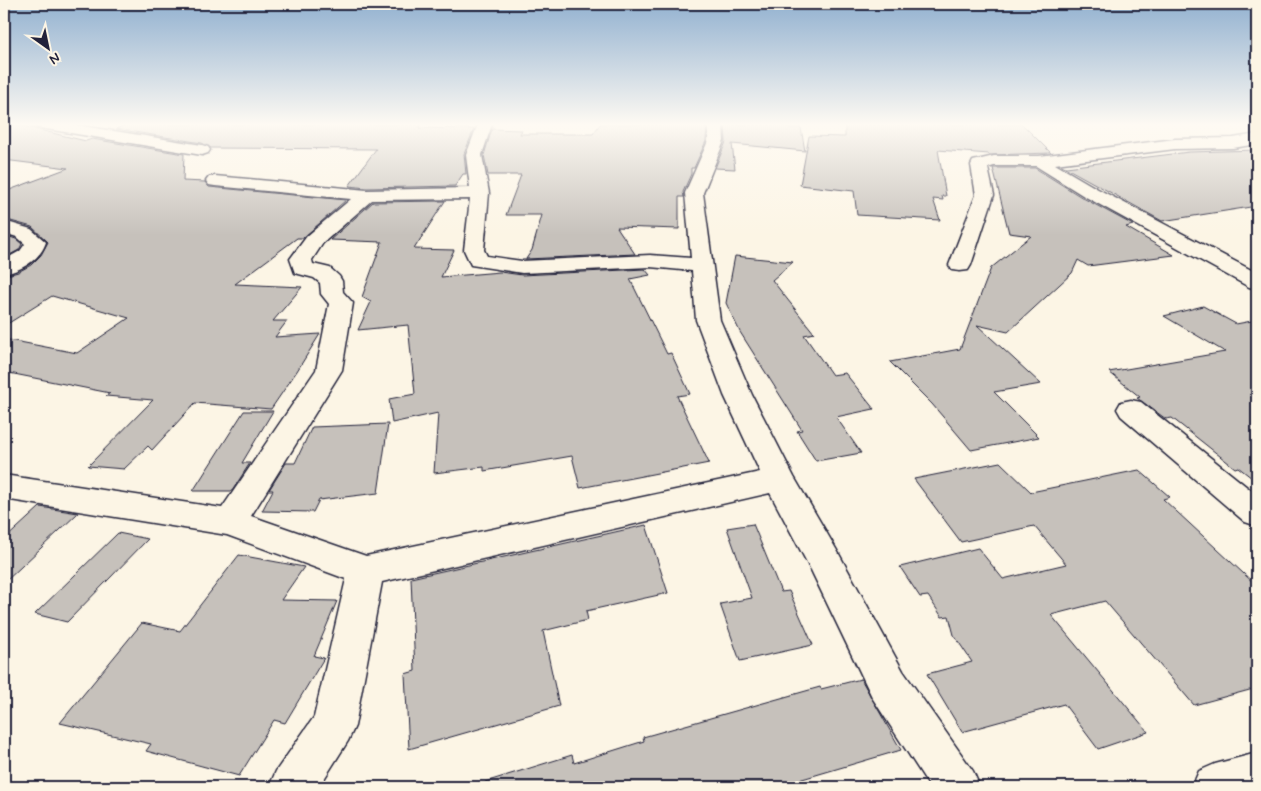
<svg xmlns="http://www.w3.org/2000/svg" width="1261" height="791" viewBox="0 0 1261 791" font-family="Mynerve,sans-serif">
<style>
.building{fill:#c6c1bb;stroke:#22223b}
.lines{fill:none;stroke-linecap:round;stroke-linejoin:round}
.minor-casing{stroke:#22223b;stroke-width:3}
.minor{fill:#fcf5e5;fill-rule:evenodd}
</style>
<rect width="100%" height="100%" fill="#fcf5e5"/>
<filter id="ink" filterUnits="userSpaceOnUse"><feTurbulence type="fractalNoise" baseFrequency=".02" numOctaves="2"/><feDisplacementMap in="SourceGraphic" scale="10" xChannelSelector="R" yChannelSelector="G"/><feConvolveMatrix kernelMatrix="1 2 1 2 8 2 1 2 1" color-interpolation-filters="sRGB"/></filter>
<g filter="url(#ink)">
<path class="building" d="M4 124H14L86 141 92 139 184 154 183 181 205 182 209 187 346 200 303 238H297L235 284 302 287 273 321H287L275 337 320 334 297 371 271 409 195 403 152 450 148 446 124 469 88 466 153 400 106 396 110 393 4 372V339L77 353 129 318 52 296 4 326V276L18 272 31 265 41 255 48 242 32 227 4 219V192L68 168 4 160Z
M127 124H421L419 128 474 129 464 154 466 174H463L455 186 367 188 349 186 376 149 211 148 202 143 116 129Z
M600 124H707L706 141 694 168H691V174L683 192 684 197H679V229L617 227 635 254 526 259 532 250 542 215H506L521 175H488L484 155 492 129 522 130 520 134H593Z
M725 124H789V128H801L805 151 732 144 735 169 715 168 726 142Z
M845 124H1022L1051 153 989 155V154L938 150 946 196H942L943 200 933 199 940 220 857 215 854 191 800 185 809 136 845 137Z
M1257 150V206L1162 221 1061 165 1066 167 1189 152Z
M993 168H1035L1083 198 1133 225 1126 227 1174 255 1088 266 1078 260 1072 273 1008 332 977 325 1041 384 994 392 1039 437 971 450 932 404 890 362 960 349 991 268 1031 236 1009 233Z
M445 201 414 249 454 250 441 277 500 272 522 275 645 269 650 275 630 279 667 354 671 353 690 394 677 396 709 463 580 488 572 456 484 471V467L434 473 438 413 392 423 389 399 415 394 408 325 358 330 371 302 362 297 382 242 330 240 373 202Z
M4 235 16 239 22 244 19 250 4 258Z
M735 256 793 262 772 280 814 333 804 335 832 375 845 373 874 409 836 417 861 453 816 461 797 431 802 430 740 332 726 303Z
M1203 306 1236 324 1257 320V482L1238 467 1235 468 1172 418 1166 419 1137 398 1140 397 1109 372 1225 352 1164 316Z
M244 411H273L242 463H250L232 491H193Z
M388 424 378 493 319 500 313 512 262 511 273 490H269L286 463H295L312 427Z
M1000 462 1031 492 1139 470 1170 497 1163 499 1257 586V688L1194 705 1105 601 1051 615 1148 732 1098 749 1064 704 962 732 927 674 972 662 954 635 949 616 942 617 928 596 920 597 900 567 978 548 1003 579 1066 564 1034 526 961 542 914 479Z
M40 507 78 513 4 583V540Z
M753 524 781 592 789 591 813 645 740 661 720 604 752 598 727 528Z
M646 525 668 593 586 611 588 620 543 631 559 706 409 749 405 674 415 671 411 578Z
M118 533 148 539 67 622 35 614Z
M239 555 304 567 281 600 337 601 314 656 324 658 285 723 274 720 239 776 146 751 151 744 60 723 142 623 180 631Z
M861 679 901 750 775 787H486L485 782 572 755 574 763 644 741 643 737 820 687 821 689Z"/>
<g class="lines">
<g class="minor-casing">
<path id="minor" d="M34 124H70L202 145 208 147 210 150 208 153 202 155 41 128 36 127Z
M478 124H492L482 155 489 193 484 250 487 256 522 261 650 255 691 258 685 193 708 141 709 124H723L724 141 703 193 720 320 752 395 794 477 839 554 903 671 973 771 980 787H930L873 699 811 570 770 493 382 582 355 726 348 741 319 787H269L276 771 314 717 346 579 227 535 4 499V475L222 508 316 370 329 304 321 294 320 283 314 278 295 273 290 259 307 236 351 199 215 186 209 185 206 181 209 177 215 176 367 190 470 188 466 155ZM470 199 464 250 471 265 522 273 650 267 692 271 696 320 724 395 760 472 366 556 251 516 342 370 353 303 343 292 342 281 339 276 330 268 313 264 312 260 323 243 372 200Z
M1257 134V144L1233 148 1175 149 1055 164 1096 188 1257 273V289L1249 287 1084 196 1036 166H994L988 168 994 195 971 265 968 270 960 271 952 270 949 265 976 195 971 165 973 161 994 156H1039L1175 139 1233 138Z
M4 221 31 229 46 242C40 260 22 270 4 274V260L20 251 25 244 17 237 4 233Z
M1131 400 1141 402 1257 495V526L1245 522 1121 416 1117 409 1121 402Z
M1257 753V787H1192L1199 771 1215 764Z"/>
</g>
<use href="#minor" class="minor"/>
</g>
</g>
<linearGradient id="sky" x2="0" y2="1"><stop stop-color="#92b1d0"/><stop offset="0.53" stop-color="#fefaf3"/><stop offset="1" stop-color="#fefaf3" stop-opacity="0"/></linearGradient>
<rect width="1261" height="235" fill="url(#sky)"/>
<rect width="1261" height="791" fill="none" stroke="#fcf5e5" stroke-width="20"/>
<rect x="10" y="10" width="1241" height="771" fill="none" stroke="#22223b" stroke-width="2" filter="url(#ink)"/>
<g transform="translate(48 48) rotate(147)" stroke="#fcf5e5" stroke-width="4" paint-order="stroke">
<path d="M0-4L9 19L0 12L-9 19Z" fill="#22223b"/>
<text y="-8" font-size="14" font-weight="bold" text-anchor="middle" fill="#22223b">N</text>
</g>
</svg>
